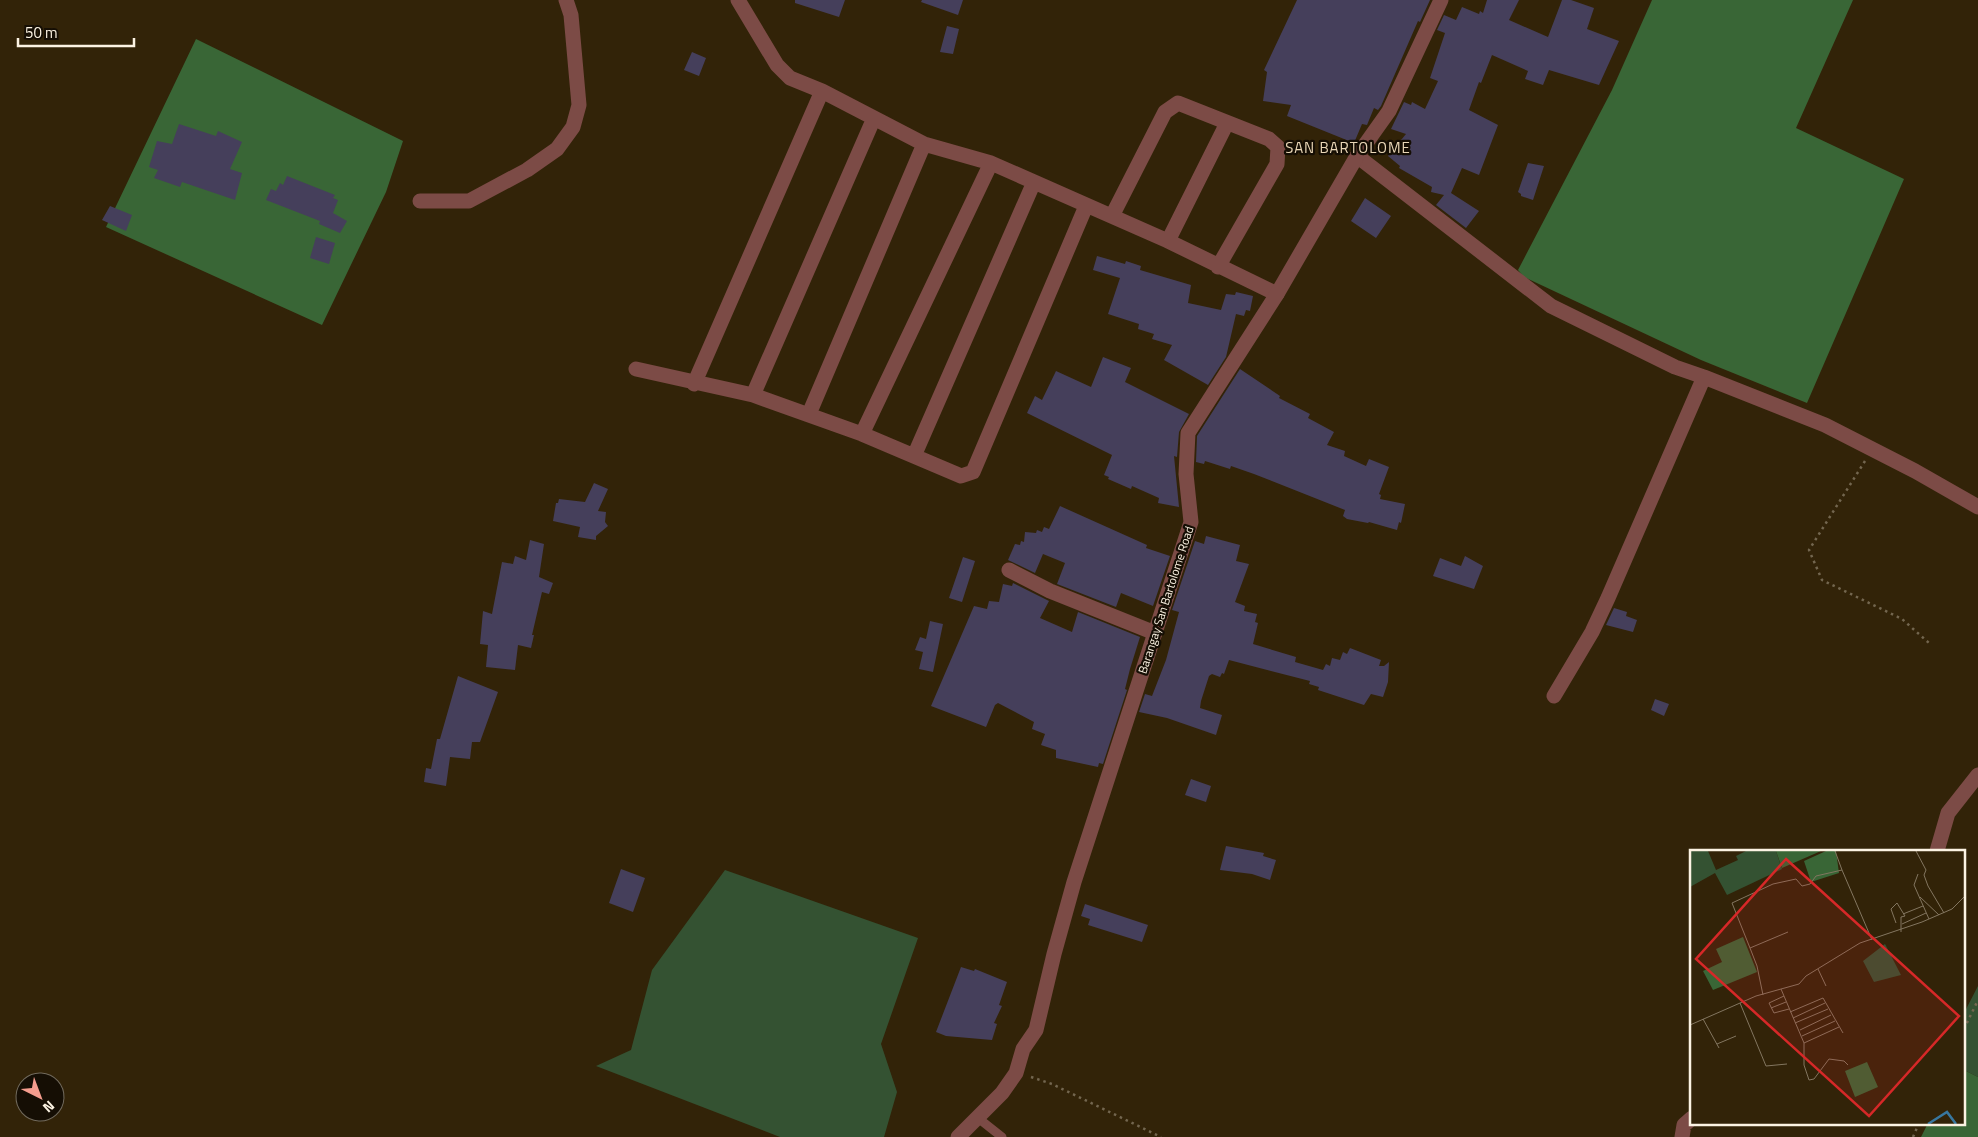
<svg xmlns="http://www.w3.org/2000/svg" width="1978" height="1137" viewBox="0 0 1978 1137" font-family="'Titillium Web',sans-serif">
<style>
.green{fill:#345232}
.forest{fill:#396636}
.building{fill:#453f5b}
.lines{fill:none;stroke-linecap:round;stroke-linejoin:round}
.path{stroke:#73664f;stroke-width:2.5;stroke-dasharray:2.5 4;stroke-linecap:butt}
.service{stroke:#7c4b46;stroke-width:9}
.minor{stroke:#7c4b46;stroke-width:15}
.tertiary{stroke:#7c4b46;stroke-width:15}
.labels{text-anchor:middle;stroke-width:4.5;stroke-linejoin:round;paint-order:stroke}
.street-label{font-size:12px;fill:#fcf3e3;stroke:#150e04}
.quarter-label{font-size:15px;letter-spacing:1px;fill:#ead7b7;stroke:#150e04}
.inset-river{fill:none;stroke:#38779f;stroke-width:2.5}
.inset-road{fill:none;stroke:#837660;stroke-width:1}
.view{fill:#d62828;fill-opacity:0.15;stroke:#d62828;stroke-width:2.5}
.inset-edge{fill:none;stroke:#fcf3e3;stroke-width:2.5}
</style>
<rect width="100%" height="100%" fill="#322308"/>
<path class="green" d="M725 870 918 938 881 1044 897 1092 884 1137H780L596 1066 631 1050 652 970Z
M1978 986V1077L1964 1070V1013Z"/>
<path class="forest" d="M1652 0H1853L1796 128 1904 179 1807 403 1701 360 1524 277 1518 270 1612 90Z
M196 39 403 141 386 192 322 325 106 227Z
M1964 1070 1978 1077V1137H1921L1928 1123H1964Z"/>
<path class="building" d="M795 0H845L839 17 795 3Z
M922 0H963L958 15 921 2Z
M1297 0H1430L1420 22 1418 21 1381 106 1378 110 1374 108 1367 125 1362 124 1354 143 1287 116 1291 105 1263 101 1267 72 1264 70Z
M1487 0H1519L1509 20 1548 37 1562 0H1571L1594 8 1587 29 1619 41 1599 85 1549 70 1543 85 1525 79 1528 71 1492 55 1481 83 1479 82 1469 110 1498 125 1479 175 1462 168 1451 193 1479 211 1466 228 1436 205 1444 195 1431 192 1432 187 1399 168 1400 166 1388 156 1406 134 1391 129 1404 102 1411 105 1412 102 1425 109 1438 81 1430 78 1445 33 1437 30 1444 15 1456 20 1462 7 1479 14 1480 11 1483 13Z
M947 26 959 29 953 54 940 52Z
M692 52 706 58 699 76 684 70Z
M179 124 216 136 218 131 242 142 230 169 242 173 235 200 182 182 180 187 154 178 158 170 149 167 157 141 172 144Z
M1528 163 1544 166 1533 200 1521 196V194L1518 192Z
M287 176 335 195 333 198 338 200 333 213 347 221 340 233 319 224 320 221 266 200 271 189 276 191 280 183 283 185Z
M1365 198 1391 216 1376 238 1351 221Z
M110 206 132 215 126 231 102 220Z
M316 237 335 243 329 264 310 258Z
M1097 256 1125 264 1126 261 1141 266 1140 270 1191 285 1188 303 1221 310 1226 294 1235 295 1236 292 1253 296 1250 311 1246 310 1244 316 1236 314 1226 357 1208 385 1164 360 1172 345 1152 339 1154 334 1138 329 1139 324 1108 314 1120 278 1093 270Z
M1103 357 1131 368 1125 382 1189 414 1179 432 1177 457 1174 456 1179 507 1158 503 1159 498 1132 486 1131 489 1108 479 1109 477 1104 475 1112 455 1027 413 1035 396 1042 400 1056 371 1091 387Z
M1240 369 1280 396 1279 398 1310 414 1308 418 1334 432 1327 445 1345 451 1344 456 1366 466 1369 459 1389 467 1379 494 1381 495 1380 499 1405 504 1401 523 1399 522 1397 530 1369 522 1368 523 1347 519 1343 516 1345 510 1254 474 1231 466 1230 469 1205 461 1204 464 1196 462 1197 436Z
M594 483 608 489 598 511 606 512 605 522 608 526 596 536V540L578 537 580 527 553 521 556 503H558L559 499 585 502Z
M1060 506 1147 545 1146 548 1170 556 1153 606 1121 593 1116 607 1057 584 1065 563 1043 554 1035 573 1008 560 1015 544 1020 545 1021 541 1024 542 1025 532 1036 533 1037 530 1042 532 1044 527 1049 529Z
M1206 536 1240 545 1236 561 1249 564 1235 602 1245 606 1244 611 1257 614 1255 622 1258 623 1253 644 1296 657 1295 662 1323 670 1326 664 1330 666 1332 658 1340 660 1343 652 1347 654 1350 648 1381 660 1379 666H1384L1389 662 1388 682 1383 697 1371 694 1364 705 1318 690 1319 687 1309 684 1310 681 1229 660 1224 674 1222 673 1220 677 1212 674 1209 676 1201 701 1200 708 1222 715 1216 735 1167 718 1139 712 1145 694 1152 696 1166 660 1179 612 1172 610 1195 541 1204 544Z
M530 540 544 544 539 577 553 583 549 594 542 592 532 635H534L531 648 518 645 515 670 486 667 488 645 480 644 483 611 492 614 502 562 513 564 515 556 526 560Z
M1465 556 1483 566 1474 589 1433 576 1440 558 1461 566Z
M963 557 975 561 962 602 949 598Z
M1013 583 1049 601 1040 618 1072 632 1078 612 1140 637 1130 669 1125 689 1127 690 1103 764 1099 763 1098 767 1056 758V750L1041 745 1045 734 1032 729 1034 722 998 703 995 705 986 727 931 706 974 606 987 609 989 601 999 602 1003 584 1012 586Z
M1614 608 1627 612 1626 616 1637 620 1633 632 1606 625Z
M930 621 943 624 933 672 919 669 923 652 915 650 920 637 926 639Z
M458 676 498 692 480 742H472L470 759 450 757 446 786 424 782 426 768 431 769 437 739H440Z
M1655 699 1669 704 1664 716 1651 710Z
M1191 779 1211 786 1206 802 1185 795Z
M1226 846 1264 853 1263 856 1276 860 1270 880 1252 874 1220 870Z
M621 869 645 878 633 912 609 903Z
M1085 904 1148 925 1142 942 1088 925 1090 919 1081 916Z
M961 967 974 971 975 969 1007 982 999 1005 1002 1006 994 1023 997 1024 992 1040 946 1036 936 1032Z"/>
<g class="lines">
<path class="path" d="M1865 461 1809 550 1822 580 1902 619 1929 643
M1964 1029 1978 1000
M1031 1077 1052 1084 1161 1137
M1913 1137 1919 1123"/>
<path class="service" d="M978 1118 1002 1137"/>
<path class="minor" d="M738 0 777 65 790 78 822 91
M1357 156 1551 306 1675 367 1704 377 1608 598 1592 632 1554 696
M420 201H469L527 170 557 149 573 127 579 105 571 15 566 0
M1112 216 1165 112 1178 103 1269 139 1278 147 1277 164 1218 267
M1168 241 1227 123
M636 369 753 395 862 434 961 476 973 472 1086 206
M1704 377 1825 425 1915 471 1978 507
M694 384 822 91 924 144 991 163 1168 241 1277 294
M753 395 874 118
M809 414 924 144
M862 434 991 163
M914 456 1034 182
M1009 570 1050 591 1155 633
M1937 851 1948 813 1978 775
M1682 1137 1684 1125 1692 1118"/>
<path class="tertiary" d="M958 1137 1002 1093 1016 1073 1023 1049 1036 1030 1054 954 1074 882 1191 522 1186 474 1188 433 1277 294 1357 156 1389 111 1441 0"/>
</g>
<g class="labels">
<g class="street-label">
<text transform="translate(1166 600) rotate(-72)" y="4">Barangay San Bartolome Road</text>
</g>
<g class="quarter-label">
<text x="1348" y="153">SAN BARTOLOME</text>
</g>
</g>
<g transform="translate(1690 850)">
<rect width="275" height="275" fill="#322308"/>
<path d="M0 1H18L26 20 48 10 46 6 56 1H86L92 19 37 45 25 23 0 37ZM195 94 211 125 184 132 173 111Z" fill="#345232"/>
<path d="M86 1H131L92 18ZM136 1H146L149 23 121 32 114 11ZM53 87 67 122 23 140 13 121 32 112 26 99ZM177 212 188 237 165 247 155 221Z" fill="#396636"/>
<path class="inset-river" d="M238 274 257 262 266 274"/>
<path class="inset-road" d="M226 1 236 20 234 25 238 36 254 63M152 20 182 90M228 24 224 35 239 69M230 47 249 65M213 64 233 56M206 73 201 59 207 53 215 66 211 67V82M212 74 236 63M60 98 42 53 83 34 106 29 112 36 120 34 126 26 152 20 145 1M128 119 136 136M91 139 114 193 149 177M73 145 67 116 60 98 98 82M94 146 79 153 84 163 99 159M50 153 76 216 97 214M81 158 96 152M100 162 133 148 153 183M103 168 135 153M13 169 29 198M105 173 138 159M0 175 66 146 109 134 116 126 170 93 232 72 262 59 275 46M110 180 141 165M112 186 145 171M114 193V215L119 230 124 229 139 209 154 211 158 215M27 194 46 186"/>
<path class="view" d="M96 9 269 166 179 266 6 109Z"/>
<rect width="275" height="275" class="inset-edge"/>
</g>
<g transform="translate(40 1097) rotate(138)"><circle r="24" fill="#150e04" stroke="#716a5d"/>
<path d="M0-4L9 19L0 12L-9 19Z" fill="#f59d8e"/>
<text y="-8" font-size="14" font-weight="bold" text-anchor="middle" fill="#fcf3e3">N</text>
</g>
<path d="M18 38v8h116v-8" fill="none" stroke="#fcf3e3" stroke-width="2.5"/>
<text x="25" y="38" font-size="15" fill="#fcf3e3" stroke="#150e04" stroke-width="4" paint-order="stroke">50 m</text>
</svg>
